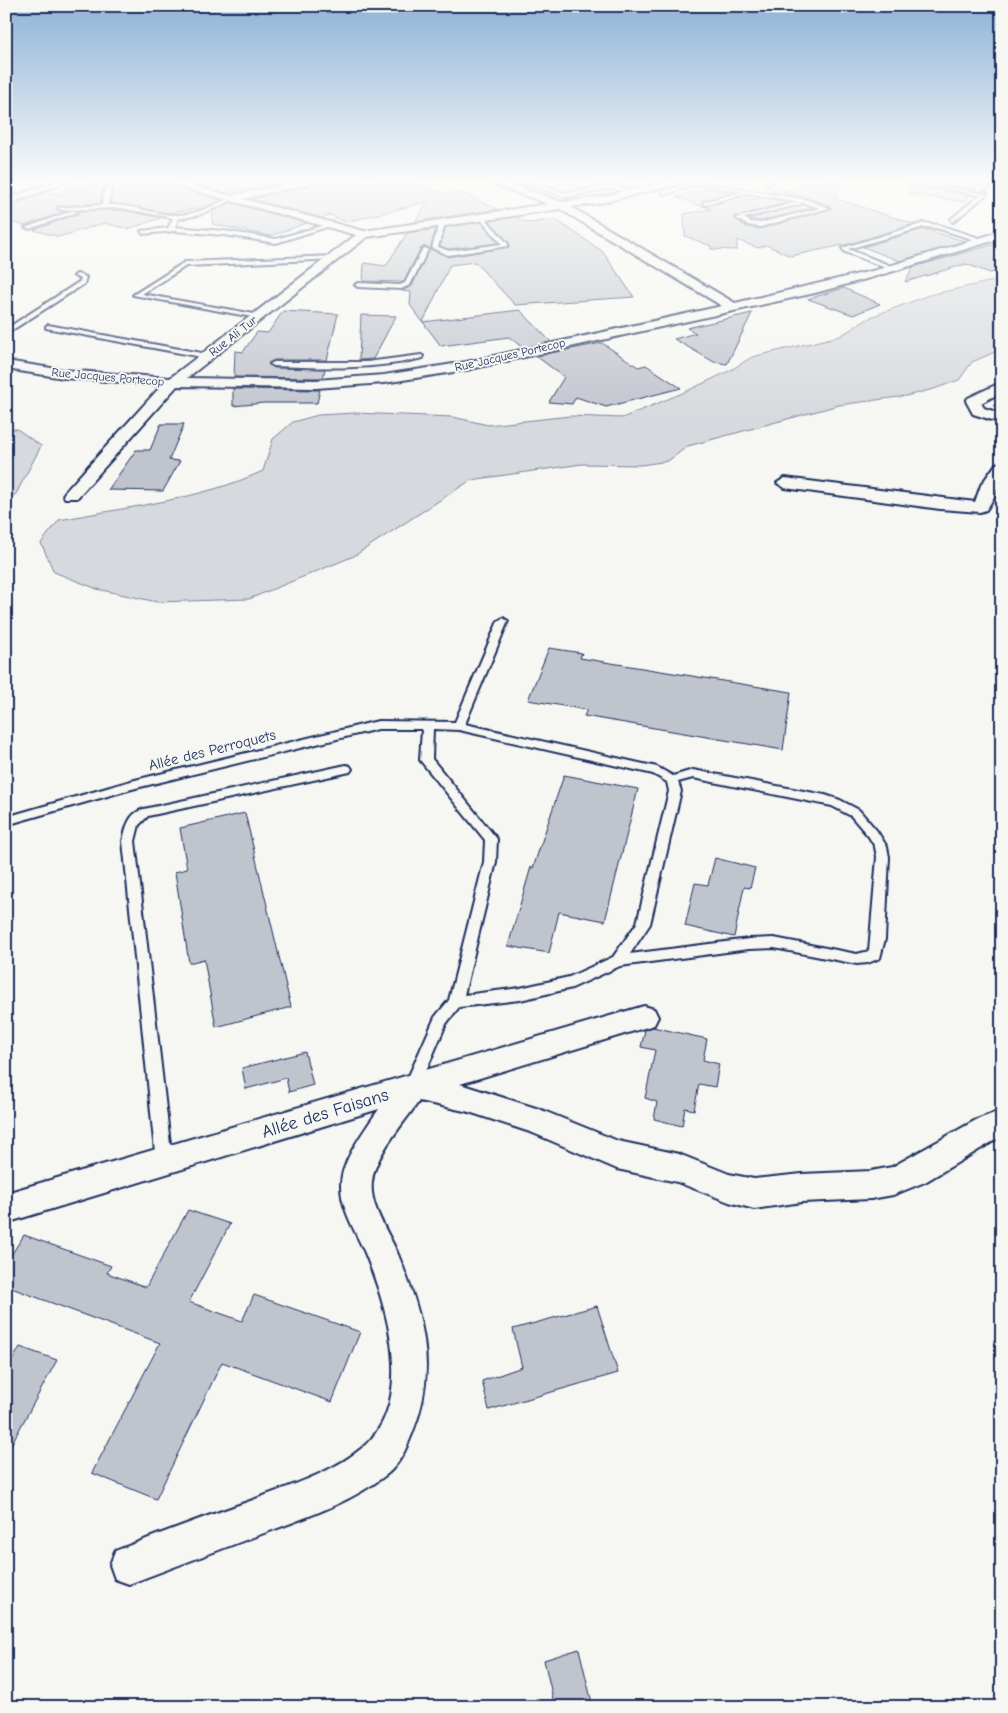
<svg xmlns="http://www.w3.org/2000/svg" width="1008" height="1713" viewBox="0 0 1008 1713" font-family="'Comic Neue',sans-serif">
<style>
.green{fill:#d6d9dd;stroke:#78849e}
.building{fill:#c0c4cd;stroke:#1b2f5e}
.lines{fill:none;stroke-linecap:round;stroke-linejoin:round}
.lane-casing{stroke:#1b2f5e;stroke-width:4}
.street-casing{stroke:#1b2f5e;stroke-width:4}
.lane{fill:#f6f6f2;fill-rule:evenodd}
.street{fill:#f6f6f2;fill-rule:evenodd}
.labels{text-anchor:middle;stroke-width:4;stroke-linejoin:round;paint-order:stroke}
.far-street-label{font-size:12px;fill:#1b2f5e;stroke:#f6f6f2}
.street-label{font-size:15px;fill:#1b2f5e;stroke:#f6f6f2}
.near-street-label{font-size:18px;fill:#1b2f5e;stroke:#f6f6f2}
</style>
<rect width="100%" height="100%" fill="#f6f6f2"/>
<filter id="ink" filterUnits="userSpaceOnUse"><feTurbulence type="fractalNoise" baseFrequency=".02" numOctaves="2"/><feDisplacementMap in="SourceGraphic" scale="10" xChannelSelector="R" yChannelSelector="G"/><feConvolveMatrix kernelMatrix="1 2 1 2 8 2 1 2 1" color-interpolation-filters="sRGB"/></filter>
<g filter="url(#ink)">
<path class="green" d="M1002 279V349L972 362 959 380 934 389 906 396 839 405 688 446 668 461 641 465 582 464 471 480 354 556 249 599 157 602 97 589 54 572 41 543 59 520C127 507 200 500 263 471L273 439 293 422 318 415 355 413 453 417 488 425 570 416 622 418 685 392 731 370 752 357 840 336 871 317 929 295Z
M6 429H17L41 446 16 494 6 499Z"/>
<path class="building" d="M88 182H161L162 184 221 200 202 208 169 213 110 203 113 189 107 185 103 189 100 203 58 206 57 210 64 212 24 226 8 221 20 202 46 192 60 195 62 189 84 188Z
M184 182H288L231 194Z
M313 182H413L447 194 459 192 498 209 415 222 427 202 346 222 330 215 322 218 251 199 309 186Z
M805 182H840L836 199 914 224 853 243 791 256 766 245 758 248 737 240V250L711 249V246L685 236 684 214 711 209 705 207 741 197 751 200 760 197 789 202 734 217 746 227 760 229 831 209 830 206 805 197 769 192 773 188 793 191Z
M922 182H981L974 190Z
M910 185 970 195 965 202 909 194Z
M710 188 730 193 703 200 701 203 704 207 676 197Z
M231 203 307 223 270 236 212 224 213 211Z
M803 204 813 208 760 221 749 219Z
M121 210 161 218 128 229 104 223 59 237 34 230 78 214 79 211Z
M516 217 528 223 555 219 602 251 634 297 515 305 475 262 450 265 423 322 520 310 551 342 523 348 509 337 441 346 410 305 411 292 402 291 412 286 429 248 424 246 420 249 404 282 363 281 364 263 386 266 407 233 436 229 430 249 448 257 509 247V243L490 221Z
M481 222 498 243 449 249 440 246 446 227Z
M924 229 965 241 900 261 863 247Z
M1002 242V271L990 273 966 264 905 282 913 267Z
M844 288 880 304 853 315 808 299Z
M283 311 338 314 327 360H274L268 363 274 368 325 369 323 378 234 377 235 351 243 352 257 332 268 333Z
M752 313 727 364 714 362 674 339 696 333 687 328Z
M361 315 396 316 373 359 359 360Z
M602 343 638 367 646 365 681 388 606 407 576 397 572 404 549 402 564 377 536 356Z
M233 389 316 390H320L317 403H264L233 406Z
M161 424H184L169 460 180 461 163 491 108 490 136 450H150Z
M549 648 582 653 580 658 791 692 783 750 584 716 587 710 528 700Z
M564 775 638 789 605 921 559 912 549 953 508 946 531 867 533 868Z
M245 813 291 1007 216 1027 204 959 189 963 175 872 187 869 180 828Z
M715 858 755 868 750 888 744 887 734 937 685 926 695 883 708 885Z
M653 1027 707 1039 703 1060 719 1064 715 1087 699 1084 694 1110 685 1108 682 1126 654 1119 657 1102 645 1098 655 1050 641 1047 645 1030Z
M305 1052 313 1085 289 1092 286 1078 246 1089 242 1068Z
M188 1210 230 1224 189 1302 242 1321 254 1295 360 1332 332 1402 222 1362 156 1499 92 1473 160 1343 6 1286V1263L24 1235 111 1266 107 1273 146 1287Z
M597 1306 618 1373 489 1410 482 1381 522 1367 513 1329Z
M20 1347 57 1360 6 1454V1371Z
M579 1649 593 1707H555L544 1660Z"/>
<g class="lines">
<g class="lane-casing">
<path id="lane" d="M519 182H526L565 193 607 186 602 183 605 182 636 193 633 195 613 188 565 197Z
M692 182 804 199 829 208 760 227 747 225 736 218 798 202 746 193 705 205 703 202 742 192 699 184 665 194 662 192ZM801 202 820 208 760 223 750 222 744 218 801 204Z
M769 182H774L769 186 766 184Z
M904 182H913L987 194 953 222 951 219 980 195Z
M989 182H994L987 190H983Z
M108 187 111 189 108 205C132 204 154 215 178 215 196 215 214 205 230 198L235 199 199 215 178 219 175 227 224 231 276 239 328 224 333 225 276 243 224 235 174 231 143 234 141 231 168 228 173 218 121 208 61 210 58 208 102 205 105 189Z
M72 211 77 212 30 229 25 228Z
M483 216 508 244V246L448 255 432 248 439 224 442 222 445 224 438 247 449 251 502 244 480 218Z
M924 223 939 225 985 240 982 242 936 228 924 227 848 249 894 267 892 270 845 252 842 248Z
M425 248 428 250 410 285 401 289 358 287 355 285 358 283 400 285 405 283 422 250Z
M334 256 336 259 186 266 142 294 260 315 261 316 258 318 133 295 185 262Z
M77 274 86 277 84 284 6 334V329L79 282 81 279 74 276Z
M48 325 207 354 211 356 207 358 46 328V326Z
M421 355 423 356V358C374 370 324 368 274 366L270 364 274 362H367Z
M503 618 508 621 465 724 657 767 673 776 693 770 825 795 840 800 859 810 877 831 887 847 889 857 885 939 880 958 868 963 857 964 774 948 749 949 620 966 572 988 520 1000 459 1007 446 1024 417 1092 412 1094 407 1092 404 1087 435 1017 449 1000 484 862 485 840 420 760 422 729H378L132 789 6 825V817L131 781 378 721 455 722 498 621ZM433 729 459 730 653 774 667 782 669 791 637 923 613 957 569 977 520 988 464 995 496 862 497 839 432 759ZM693 778 832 806 851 816 869 837 875 847 877 857 869 951 857 954 774 938 749 939 630 954 650 924 681 791 678 782Z
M346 765 350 766 352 769 350 772 148 816 139 825 135 841 172 1161 170 1166 164 1168 158 1166 156 1161 123 841C126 827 129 813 144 809Z"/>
</g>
<g class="street-casing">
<path id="street" d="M54 182H67L6 205V199Z
M163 182H178L231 196 295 182H311L309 184 243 199 364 231 548 204 493 184 491 182H504L562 202 600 197 665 182H681L679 184 600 203 571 207 735 303 876 270 1002 231V238L884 274 815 293 466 370 384 383 316 388 177 386 77 498H65L63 495 65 492 162 385 64 378 6 369V361L64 370 170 378 356 235ZM560 209 722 306 466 362 384 375 316 380 187 378 367 237Z
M1002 382V392L981 403 984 408 1002 414V423L973 414 966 401 968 398Z
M1002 462C1002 480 996 496 986 510L980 512 940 509 785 488 777 483 785 478 975 502 981 485 996 464Z
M644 1006 654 1009 658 1017 654 1025 460 1084 539 1109 618 1141 679 1154 729 1174 754 1179 802 1174 871 1171 892 1167 976 1120 1002 1110V1136L925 1182 893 1195 871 1199 802 1202 754 1209 729 1202 677 1182 617 1169 533 1133 469 1112 419 1101C404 1123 374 1156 372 1182 369 1205 388 1232 397 1252 423 1315 439 1369 412 1434 406 1449 399 1465 386 1475 349 1504 299 1520 256 1536 214 1552 171 1568 129 1584L115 1579 110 1565 115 1551C161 1533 207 1516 253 1500 289 1486 332 1473 362 1448 417 1402 387 1307 365 1253 356 1232 341 1209 341 1186 340 1162 366 1128 379 1109L6 1223V1193Z"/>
</g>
<use href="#lane" class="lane"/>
<use href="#street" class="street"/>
</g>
</g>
<linearGradient id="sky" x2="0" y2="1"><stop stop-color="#8fb3d8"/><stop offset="0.43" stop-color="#fbfbf9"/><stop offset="1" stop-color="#fbfbf9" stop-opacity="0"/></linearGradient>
<rect width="1008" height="421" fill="url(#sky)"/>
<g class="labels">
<g class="far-street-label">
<text transform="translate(233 336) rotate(-38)" y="4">Rue Ali Tur</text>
<text transform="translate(510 355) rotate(-13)" y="4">Rue Jacques Portecop</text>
<text transform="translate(108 377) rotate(5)" y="4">Rue Jacques Portecop</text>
</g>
<g class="street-label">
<text transform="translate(212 750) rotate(-14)" y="5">Allée des Perroquets</text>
</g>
<g class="near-street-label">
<text transform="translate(325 1113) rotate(-17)" y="6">Allée des Faisans</text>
</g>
</g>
<rect width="1008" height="1713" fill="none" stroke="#f6f6f2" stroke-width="25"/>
<rect x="12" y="12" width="983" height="1688" fill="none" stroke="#1b2f5e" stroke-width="2" filter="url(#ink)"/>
</svg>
